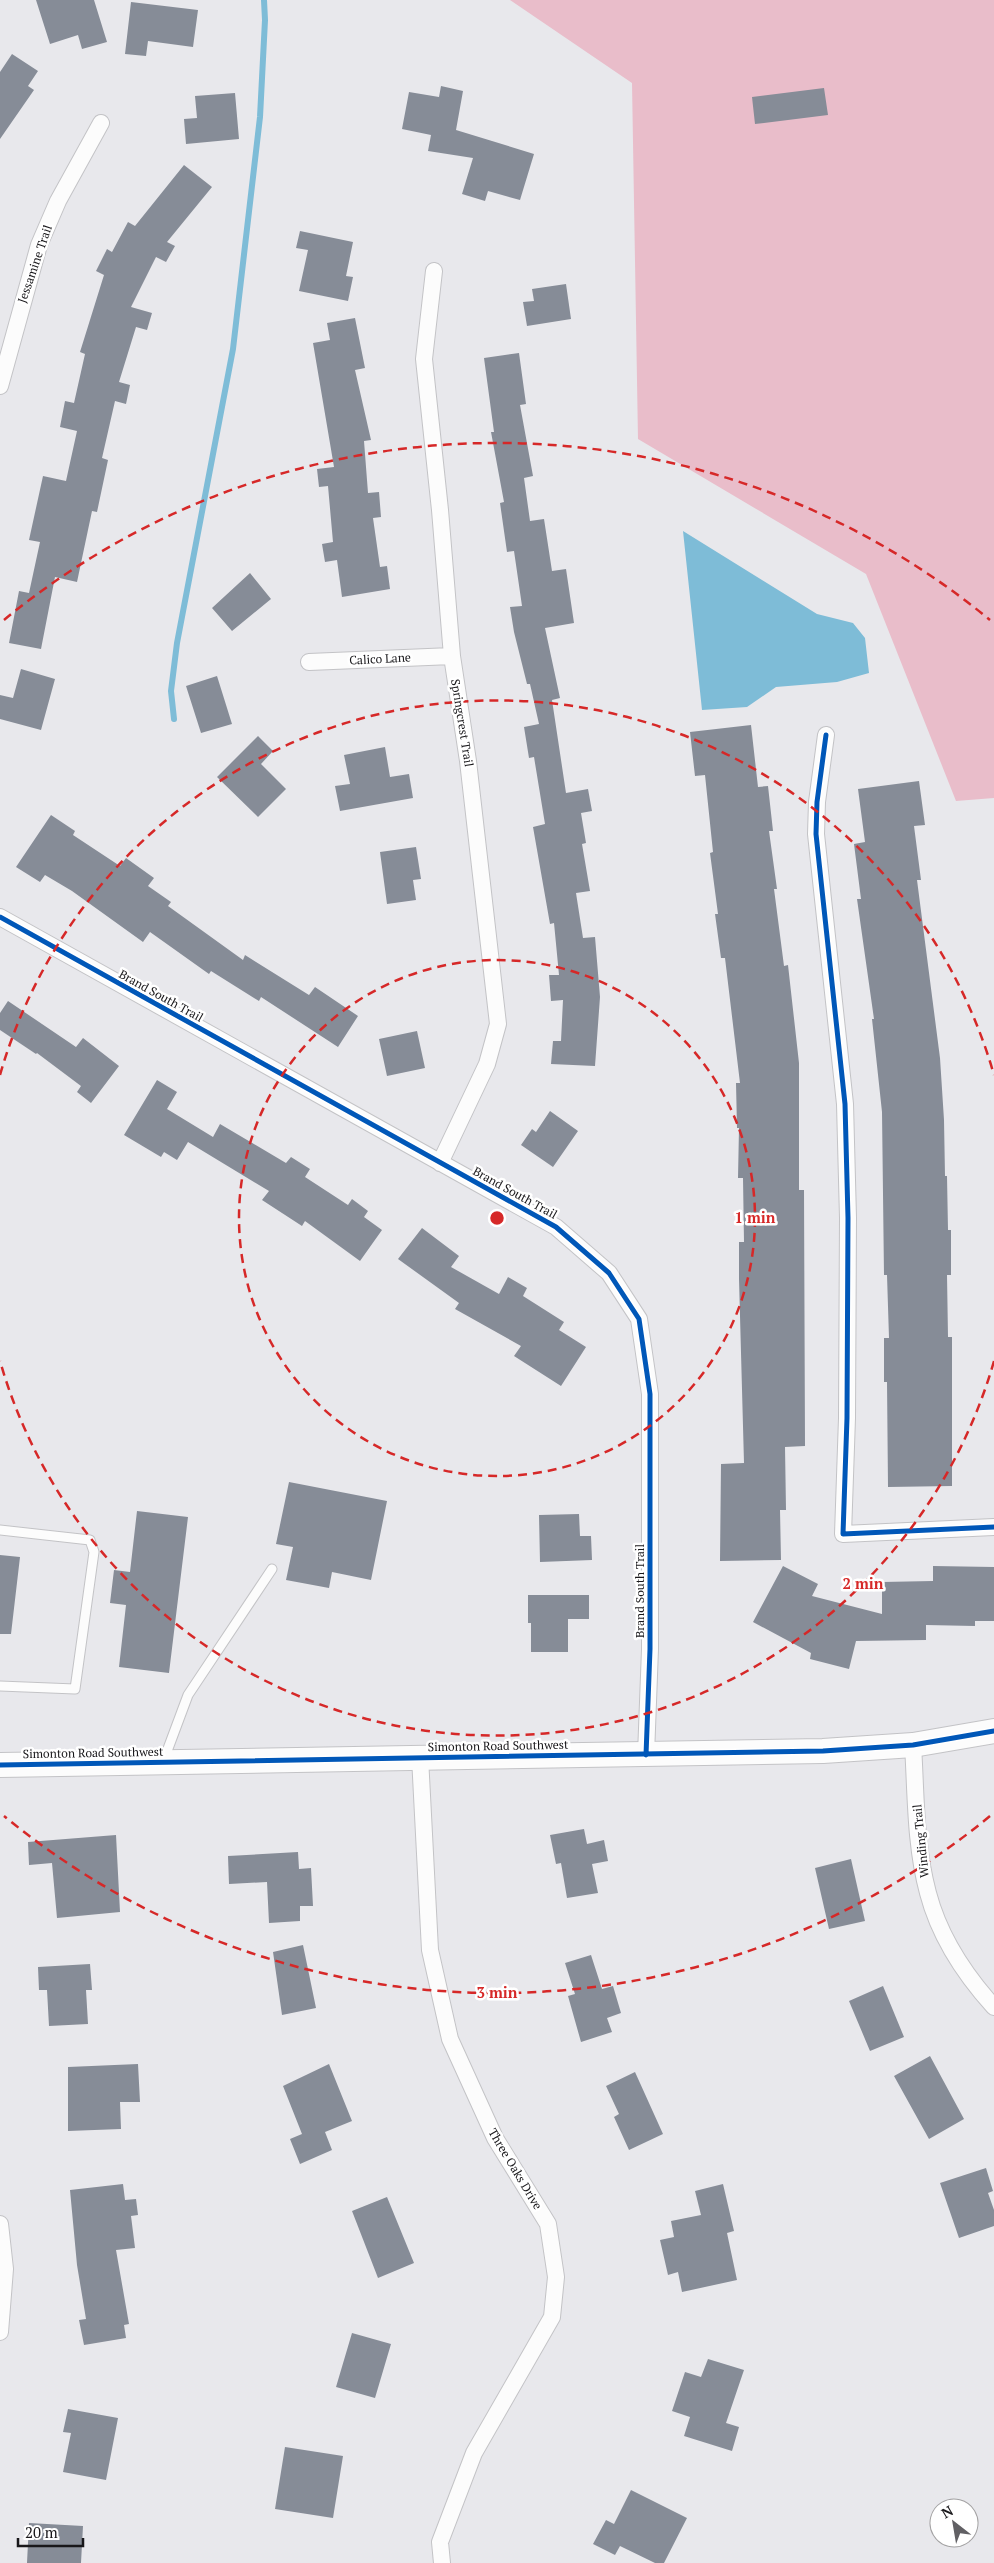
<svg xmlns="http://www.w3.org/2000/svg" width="994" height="2563" viewBox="0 0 994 2563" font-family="'PT Serif',serif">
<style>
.forest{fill:#e9bdca}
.water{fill:#7ebcd7}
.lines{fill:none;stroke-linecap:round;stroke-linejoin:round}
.stream{stroke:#7ebcd7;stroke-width:6}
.building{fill:#868c97}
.lane-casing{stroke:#c3c3c6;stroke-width:11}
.street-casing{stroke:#c3c3c6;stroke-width:18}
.secondary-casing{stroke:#c3c3c6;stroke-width:26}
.lane{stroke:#fcfcfc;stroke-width:9}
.street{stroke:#fcfcfc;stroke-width:16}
.secondary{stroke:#fcfcfc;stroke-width:24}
.cycleway-casing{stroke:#fff;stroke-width:8}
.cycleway{stroke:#0057b8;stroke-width:5}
.ring{fill:none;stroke:#d62828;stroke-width:2.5;stroke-dasharray:9 6}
.labels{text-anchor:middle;stroke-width:5;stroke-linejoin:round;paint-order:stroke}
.street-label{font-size:12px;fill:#18171a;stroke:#fff}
.centre{fill:#d62828;stroke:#fff;stroke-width:2.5}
.ring-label{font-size:15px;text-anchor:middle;font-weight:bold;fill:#d62828;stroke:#fff;stroke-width:5;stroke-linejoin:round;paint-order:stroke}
</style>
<rect width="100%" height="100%" fill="#e8e8ec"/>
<path class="forest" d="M510 0H994V798L956 801 866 574 638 439 632 83Z"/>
<path class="water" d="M683 531 817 614 853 623 865 638 869 673 837 682 776 687 747 707 702 710Z"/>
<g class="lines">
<path class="stream" d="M174 719 171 691 177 643 233 349 260 117 265 20 264 0"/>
</g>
<path class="building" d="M36 0H94L107 42 82 49 78 35 50 44Z
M131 2 198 10 193 47 148 41 146 56 125 54Z
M12 54 38 71 28 86 34 90 0 139V72Z
M441 86 463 91 456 130 534 154 520 200 488 191 485 201 462 194 473 158 428 151 431 135 402 129 409 92 439 97Z
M824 88 828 115 755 124 752 97Z
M235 93 239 139 186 144 184 119 197 118 195 96Z
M184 165 212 187 167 242 175 246 166 262 156 257 131 307 152 313 147 330 136 327 119 382 130 385 126 404 115 401 102 458 108 460 97 512 92 511 77 582 55 577 41 649 9 643 19 591 29 593 40 542 29 540 43 476 66 481 77 431 60 427 65 401 74 403 85 354 80 352 104 275 96 271 107 249 112 252 128 222 135 226Z
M300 231 353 242 346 276 353 277 348 301 299 291 308 250 296 248Z
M566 284 571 319 527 326 523 302 534 301 532 289Z
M355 318 365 368 355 370 371 440 364 441 368 493 379 492 381 517 373 518 380 567 387 566 390 589 342 597 337 560 325 562 322 544 333 542 328 486 319 487 317 469 334 467 313 343 330 340 327 323Z
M519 353 526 404 520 405 533 476 524 478 530 521 544 519 552 571 566 569 574 623 545 628 560 698 552 700 566 793 588 789 592 811 581 813 586 843 582 844 590 891 576 893 583 938 595 937 600 997 595 1066 551 1064 553 1041H561L563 1000 551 1001 549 975H559L554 923 550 924 533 827 545 824 534 757 529 758 524 727 539 724 530 684H527L514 632 510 607 522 606 514 551 507 552 500 503 504 502 491 432H494L484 358Z
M250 573 271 599 232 631 212 608Z
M21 669 55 679 41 730 0 719V695L13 698Z
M217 676 232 724 201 733 186 686Z
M751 725 758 787 768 786 773 831H769L777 889H774L784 966 788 965 799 1063V1190H804L805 1446 785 1447 786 1510H780L781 1560 720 1561 721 1464 744 1463 739 1279V1242H744L743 1178H738L739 1128H737L736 1083H740L725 958H721L715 914H718L710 853 713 852 705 775 695 776 690 732Z
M258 736 273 751 261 764 286 789 258 817 217 777Z
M385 747 390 777 409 774 413 798 340 811 335 786 350 784 344 755Z
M919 781 925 825 914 826 921 880H917L940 1058 944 1120 945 1176H947L948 1230H951V1275H947L948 1337H952V1486L888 1487 887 1382H884V1338H889L887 1275H884L882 1112 872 1019H874L857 899H861L854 844 865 842 858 789Z
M51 815 75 831 73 835 120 866 126 858 154 878 148 886 171 902 168 906 243 960 245 955 309 995 315 987 358 1016 338 1047 261 997 259 1001 211 971 209 974 150 932 143 942 72 891 45 875 40 882 16 867Z
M416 847 421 879 413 880 416 900 387 904 380 852Z
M8 1001 76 1047 83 1038 119 1066 91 1103 77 1092 81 1086 37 1053 36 1054 0 1030V1013Z
M417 1031 425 1068 387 1076 379 1039Z
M157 1080 177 1092 167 1109 213 1137 220 1124 286 1163 291 1157 310 1169 305 1177 348 1205 352 1199 368 1211 364 1217 382 1230 360 1261 305 1221 302 1226 262 1200 269 1191 188 1142 177 1160 164 1152 161 1157 124 1135Z
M550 1111 578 1131 553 1167 521 1145 532 1129 536 1132Z
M422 1228 459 1256 451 1267 499 1294 508 1277 527 1288 523 1296 564 1322 559 1330 586 1347 561 1386 514 1356 521 1346 455 1309 459 1303 398 1259Z
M289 1482 387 1501 371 1580 332 1572 329 1588 286 1580 293 1547 276 1544Z
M137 1511 188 1517 169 1673 119 1667 126 1605 110 1603 114 1570 130 1572Z
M579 1514 580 1536H591L592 1560 540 1562 539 1515Z
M0 1555 20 1557 11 1634H0Z
M783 1566 818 1584 812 1596 882 1614V1582L933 1581V1566L994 1567V1621H975V1626L926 1625V1640L856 1641 849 1669 810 1659 811 1653 753 1622Z
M528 1595H589V1619H568V1652H531V1623H528Z
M584 1829 587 1844 604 1840 608 1861 592 1864 598 1893 567 1898 561 1863 556 1864 550 1835Z
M116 1835 120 1912 57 1918 52 1863 29 1865 28 1842Z
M298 1852 299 1869 311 1868 313 1906H300V1921L269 1923 267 1882 229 1884 228 1856Z
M851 1859 865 1921 829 1929 815 1868Z
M303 1945 316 2008 282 2015 273 1952Z
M591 1955 602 1989 613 1986 621 2013 607 2018 612 2032 581 2042 568 1996 575 1994 565 1963Z
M90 1964 92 1990H86L88 2024 49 2026 47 1990H39L38 1967Z
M883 1986 904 2037 870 2051 849 2001Z
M930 2056 964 2119 929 2139 894 2076Z
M138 2064 140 2102H120L121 2129 68 2131V2067Z
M329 2064 352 2121 325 2132 332 2150 300 2164 290 2139 302 2134 283 2086Z
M635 2072 663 2134 629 2150 614 2117 619 2114 606 2086Z
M986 2168 993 2191 988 2193 994 2210V2226L959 2238 940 2183Z
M123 2184 125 2200 136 2199 138 2215 131 2216 135 2248 116 2250 129 2324 124 2325 126 2338 84 2345 79 2320 86 2319 77 2265 70 2190Z
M723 2184 734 2231 727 2233 737 2280 682 2292 678 2272 668 2275 660 2240 674 2237 671 2221 701 2215 695 2191Z
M387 2197 414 2263 378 2278 352 2211Z
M352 2333 391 2344 375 2398 336 2387Z
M708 2359 744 2370 726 2423 739 2427 732 2451 684 2436 690 2417 672 2411 685 2372 701 2377Z
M68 2409 118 2418 106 2480 63 2472 71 2433 63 2432Z
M285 2447 343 2456 333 2518 275 2509Z
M631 2490 687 2518 664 2563H655L620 2546 615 2555 593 2544 606 2520 614 2524Z
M29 2523 83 2526 81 2563H27Z"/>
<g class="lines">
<g class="lane-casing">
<path id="lane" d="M0 1530 90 1540 94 1552 75 1689 0 1686
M163 1762 188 1695 272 1569"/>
</g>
<g class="street-casing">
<path id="street" d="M434 271 424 359 440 510 452 656 468 761 498 1024 487 1064 440 1163
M0 386 39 245 58 201 101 123
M309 662 452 656
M826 735 817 802 816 834 845 1104 848 1218 847 1418 843 1534 994 1527
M0 917 556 1227 609 1273 639 1319 650 1394V1649L646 1755
M913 1745C916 1794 915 1845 928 1893 939 1935 965 1975 994 2007
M420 1757 430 1950 450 2039 495 2138 548 2224 556 2277 552 2317 474 2453 440 2542 442 2563
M0 2224 5 2269 0 2332"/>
</g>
<g class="secondary-casing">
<path id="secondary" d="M0 1765 823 1751 913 1745 994 1731"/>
</g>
<use href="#lane" class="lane"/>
<use href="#street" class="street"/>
<use href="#secondary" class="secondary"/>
<g class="cycleway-casing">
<path id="cycleway" d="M826 735 817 802 816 834 845 1104 848 1218 847 1418 843 1534 994 1527
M0 917 556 1227 609 1273 639 1319 650 1394V1649L646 1755
M0 1765 823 1751 913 1745 994 1731"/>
</g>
<use href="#cycleway" class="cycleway"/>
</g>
<g class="ring">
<circle cx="497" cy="1218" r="258"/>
<path d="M994 1361A517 517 0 0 1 0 1361M0 1075A517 517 0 0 1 994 1075"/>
<path d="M990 1816A775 775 0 0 1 4 1816M4 620A775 775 0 0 1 990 620"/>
</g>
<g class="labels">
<g class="street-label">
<text transform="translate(35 264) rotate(-71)" y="4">Jessamine Trail</text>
<text transform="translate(380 659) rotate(-3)" y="4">Calico Lane</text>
<text transform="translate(462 723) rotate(81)" y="4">Springcrest Trail</text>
<text transform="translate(161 996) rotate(29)" y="4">Brand South Trail</text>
<text transform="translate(515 1193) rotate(29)" y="4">Brand South Trail</text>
<text transform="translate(640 1591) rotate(-90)" y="4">Brand South Trail</text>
<text transform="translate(498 1746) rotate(-1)" y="4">Simonton Road Southwest</text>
<text transform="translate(93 1753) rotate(-1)" y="4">Simonton Road Southwest</text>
<text transform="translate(921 1841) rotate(-96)" y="4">Winding Trail</text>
<text transform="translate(515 2169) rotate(59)" y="4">Three Oaks Drive</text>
</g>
</g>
<circle cx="497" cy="1218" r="8" class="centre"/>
<g class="ring-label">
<text x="755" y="1223">1 min</text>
<text x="863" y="1589">2 min</text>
<text x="497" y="1998">3 min</text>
</g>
<g transform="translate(954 2523) rotate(329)"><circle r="24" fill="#ffffff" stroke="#a3a2a3"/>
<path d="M0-4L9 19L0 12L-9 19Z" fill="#616064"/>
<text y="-8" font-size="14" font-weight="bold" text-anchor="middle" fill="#18171a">N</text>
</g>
<path d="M18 2538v8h65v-8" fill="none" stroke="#18171a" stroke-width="2.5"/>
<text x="25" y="2538" font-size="15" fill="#18171a" stroke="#ffffff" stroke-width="4" paint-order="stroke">20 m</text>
</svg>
